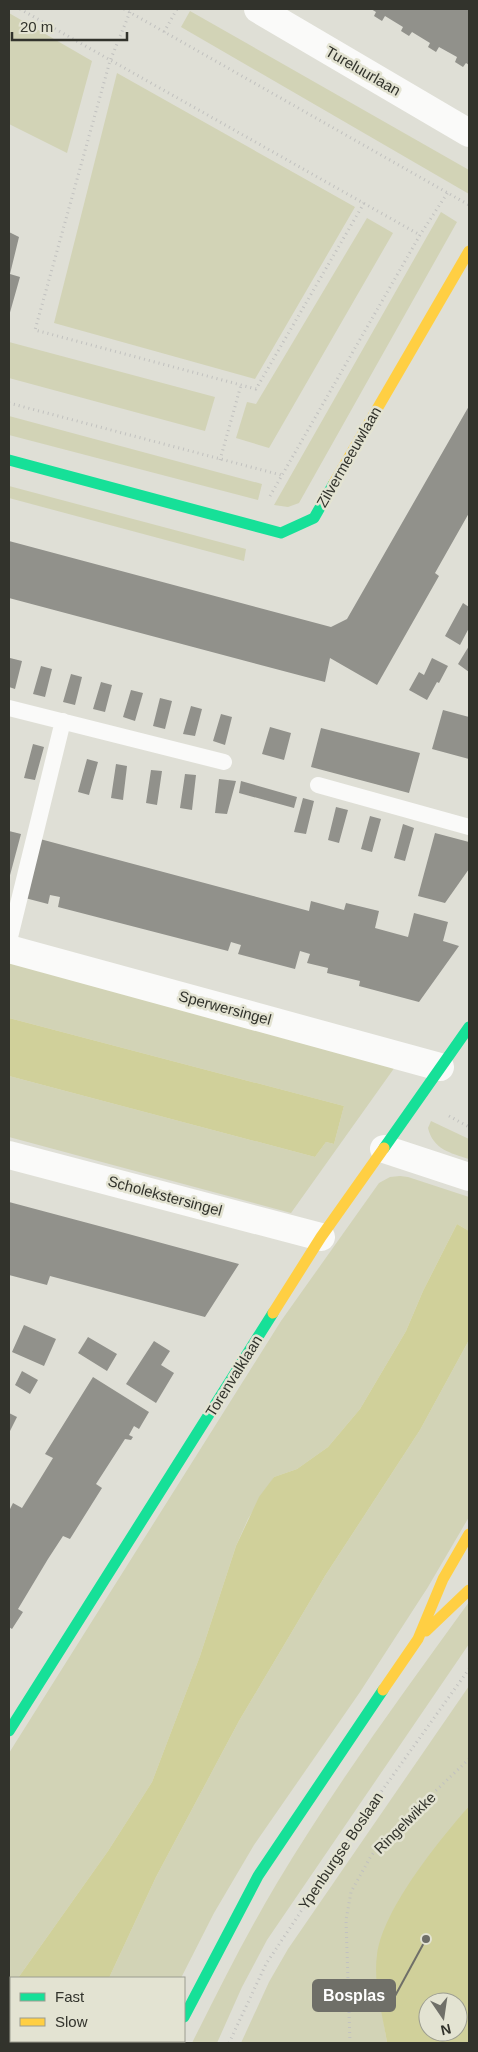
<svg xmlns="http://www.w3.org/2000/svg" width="478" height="2052" viewBox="0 0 478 2052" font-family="Arial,sans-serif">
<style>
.green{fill:#d2d3b6}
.water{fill:#d0d09a;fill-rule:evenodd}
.building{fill:#91918b}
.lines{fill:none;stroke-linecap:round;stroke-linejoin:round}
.path{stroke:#c1c1bf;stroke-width:3;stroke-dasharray:1 4;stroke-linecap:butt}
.lane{stroke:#fafaf9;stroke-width:16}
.street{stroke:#fafaf9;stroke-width:28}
.fast{stroke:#16e098;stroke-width:11}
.slow{stroke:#ffcf43;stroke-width:11}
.labels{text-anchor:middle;stroke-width:5;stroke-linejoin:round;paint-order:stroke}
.street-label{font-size:15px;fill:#32332c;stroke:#e3e3d2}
.leader{fill:none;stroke:#6f6f68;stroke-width:2}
.callout-dot{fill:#6f6f68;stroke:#e3e3d2;stroke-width:2}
.callout{fill:#6f6f68;stroke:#6f6f68;stroke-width:2}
.callout-label{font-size:16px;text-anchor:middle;font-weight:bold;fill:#fff}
</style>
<rect width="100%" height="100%" fill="#dfdfd6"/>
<path class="green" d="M190 11 469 170V194L181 27Z
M9 13 92 61 67 153 9 124Z
M117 73 355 207 255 379 54 323Z
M441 212 457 222 299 503 288 507 274 505Z
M367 218 393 233 269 448 236 438 247 402 256 404Z
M9 342 215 397 205 431 9 378Z
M9 416 262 484 258 500 9 435Z
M9 486 246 549 244 561 9 498Z
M9 959 395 1067 291 1213 9 1137V1076L315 1157 326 1142 334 1144 344 1106 9 1018Z
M431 1121 469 1139V1159C450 1153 433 1149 428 1128Z
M400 1176 408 1177 469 1197V1231L457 1224 423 1291 406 1331 360 1409 328 1447 297 1469 274 1477 248 1519 236 1546 200 1656 152 1782 108 1851 18 1978H11V1989L9 1993V1753L281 1321 379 1183 390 1177Z
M469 1340V1517L428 1587 360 1692 254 1845 214 1913 181 1978H109L156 1877 239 1721 325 1576 420 1430Z
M469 1602V1644L267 1940 242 1987 217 2043H192C219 1989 246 1935 277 1883 335 1786 403 1693 469 1602Z
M469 1686V1806L461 1816 377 1979 387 2043H241L269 1982 288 1949Z
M80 2041H151L150 2043H79Z"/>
<path class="water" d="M9 1018 344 1106 334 1144 326 1142 315 1157 9 1076Z
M457 1224 469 1231V1340L420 1430 325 1576 239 1721 156 1877 109 1978H18L108 1851 152 1782 200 1656 236 1546 259 1497 274 1477 297 1469 328 1447 360 1409 406 1331 423 1291Z
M469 1806V2043H387C383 2015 373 1984 377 1955 383 1909 438 1842 469 1806ZM428 2002H458V2032H428Z
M11 1989V2041H80L79 2043H9V1993Z"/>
<path class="building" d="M371 9H469V65L466 63 463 67 455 62 457 57 439 47 436 52 428 47 430 43 412 32 409 36 401 31 403 27 385 16 382 21 374 16 376 12Z
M9 232 19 237 10 274 20 277 9 316Z
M469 406V513L435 573 439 576 377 685 330 658 325 682 9 598V541L331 627 347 619Z
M463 603 469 607V628L460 645 445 636Z
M469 646V672L458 664Z
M10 658 22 661 15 689 9 687Z
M432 658 448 666 439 683 437 682 427 700 409 690 419 672 424 675Z
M41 666 52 669 45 697 33 694Z
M71 674 82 677 75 705 63 702Z
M101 682 112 685 105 712 93 709Z
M131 690 143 693 135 721 123 717Z
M160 698 172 701 165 729 153 726Z
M191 706 202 709 195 736 183 734Z
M443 710 469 717V759L432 749Z
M221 714 232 717 225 745 213 741Z
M270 727 291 733 284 760 262 754Z
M321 728 420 753 409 793 311 767Z
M33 744 44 747 35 780 24 778Z
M87 759 98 762 89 795 78 792Z
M116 764 127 766 123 800 111 798Z
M151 770 162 771 157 805 146 803Z
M185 774 196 775 192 810 180 808Z
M219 779 236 781 227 814 215 813Z
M241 781 297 797 294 808 239 793Z
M303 798 314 801 306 834 294 832Z
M336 807 348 810 339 843 328 840Z
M370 816 381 819 372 852 361 849Z
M403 824 414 828 405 861 394 858Z
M9 831 21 834 9 879Z
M435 833 469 842V869L445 903 418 896Z
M40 839 309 911 311 901 344 910 346 903 379 911 375 928 408 937 414 913 448 922 443 941 459 946 419 1002 359 986 360 981 327 973 328 968 307 963 310 954 300 951 295 969 238 954 241 945 231 942 228 951 58 907 60 897 50 895 48 904 25 898Z
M9 1202 99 1226 239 1264 205 1317 50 1276 47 1285 9 1275Z
M24 1325 56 1339 44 1366 12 1352Z
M88 1337 117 1354 107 1371 78 1353Z
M154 1341 170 1351 161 1365 174 1373 156 1403 126 1384Z
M22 1371 38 1380 30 1394 15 1385Z
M93 1377 149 1412 139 1429 134 1426 129 1435 133 1437 131 1440 125 1439 96 1484 102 1488 70 1539 63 1536 48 1559 18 1609 23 1612 12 1629 9 1627V1511L13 1503 22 1508 37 1484 53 1458 45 1454Z
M9 1413 17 1417 9 1433Z"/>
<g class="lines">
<path class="path" d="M20 9 420 235
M124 9 469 205
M130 12 110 61 35 330 256 389 364 203
M164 32 177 9
M9 403 281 475
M220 460 241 385
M270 496 420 235 448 192
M449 1116 469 1127
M229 2043 266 1964 371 1806 469 1669
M350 2043 346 1920 351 1892 371 1856 382 1842 469 1759"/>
<path class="lane" d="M9 708 224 762
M318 785 469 827
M9 941 63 721"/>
<path class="street" d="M258 9 469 133
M9 949 440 1067
M384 1149 469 1177
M9 1155 321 1237"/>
<path class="fast" d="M9 460 281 533 314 518 334 483
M384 1148 469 1027
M9 1731 273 1313
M184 2017 258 1876 383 1690"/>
<path class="slow" d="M334 483 469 251
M273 1313 321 1237 384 1148
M426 1631 469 1590
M383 1690 418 1639 443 1579 469 1534
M172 2043 173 2041"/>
</g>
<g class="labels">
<g class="street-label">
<text transform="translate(363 71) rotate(30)" y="5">Tureluurlaan</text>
<text transform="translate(349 457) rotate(-60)" y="5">Zilvermeeuwlaan</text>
<text transform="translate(225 1008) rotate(15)" y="5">Sperwersingel</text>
<text transform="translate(165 1196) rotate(15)" y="5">Scholekstersingel</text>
<text transform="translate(234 1376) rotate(-58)" y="5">Torenvalklaan</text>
<text transform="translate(405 1823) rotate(-45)" y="5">Ringelwikke</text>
<text transform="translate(341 1851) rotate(-56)" y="5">Ypenburgse Boslaan</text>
</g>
</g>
<path class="leader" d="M426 1939L395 1996"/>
<circle class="callout-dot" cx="426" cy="1939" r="5"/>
<rect class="callout" x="313" y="1980" width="82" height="31" rx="5"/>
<g class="callout-label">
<text x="354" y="2001">Bosplas</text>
</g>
<rect width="478" height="2052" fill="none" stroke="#32332c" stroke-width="20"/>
<rect x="10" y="1977" width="175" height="65" fill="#e3e3d2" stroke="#9c9d90"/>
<rect x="20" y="1993" width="25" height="8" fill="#16e098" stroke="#9c9d90"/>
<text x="55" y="2002" font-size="15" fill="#32332c">Fast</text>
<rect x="20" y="2018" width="25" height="8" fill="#ffcf43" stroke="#9c9d90"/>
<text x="55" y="2027" font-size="15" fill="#32332c">Slow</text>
<g transform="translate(443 2017) rotate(167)"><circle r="24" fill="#e3e3d2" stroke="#9c9d90"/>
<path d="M0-4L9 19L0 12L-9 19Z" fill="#6f6f68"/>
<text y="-8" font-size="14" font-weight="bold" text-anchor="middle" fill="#32332c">N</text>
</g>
<path d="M12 32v8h115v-8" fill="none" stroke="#32332c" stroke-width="2.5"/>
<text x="20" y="32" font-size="15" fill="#32332c" stroke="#e3e3d2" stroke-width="4" paint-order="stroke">20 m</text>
</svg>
